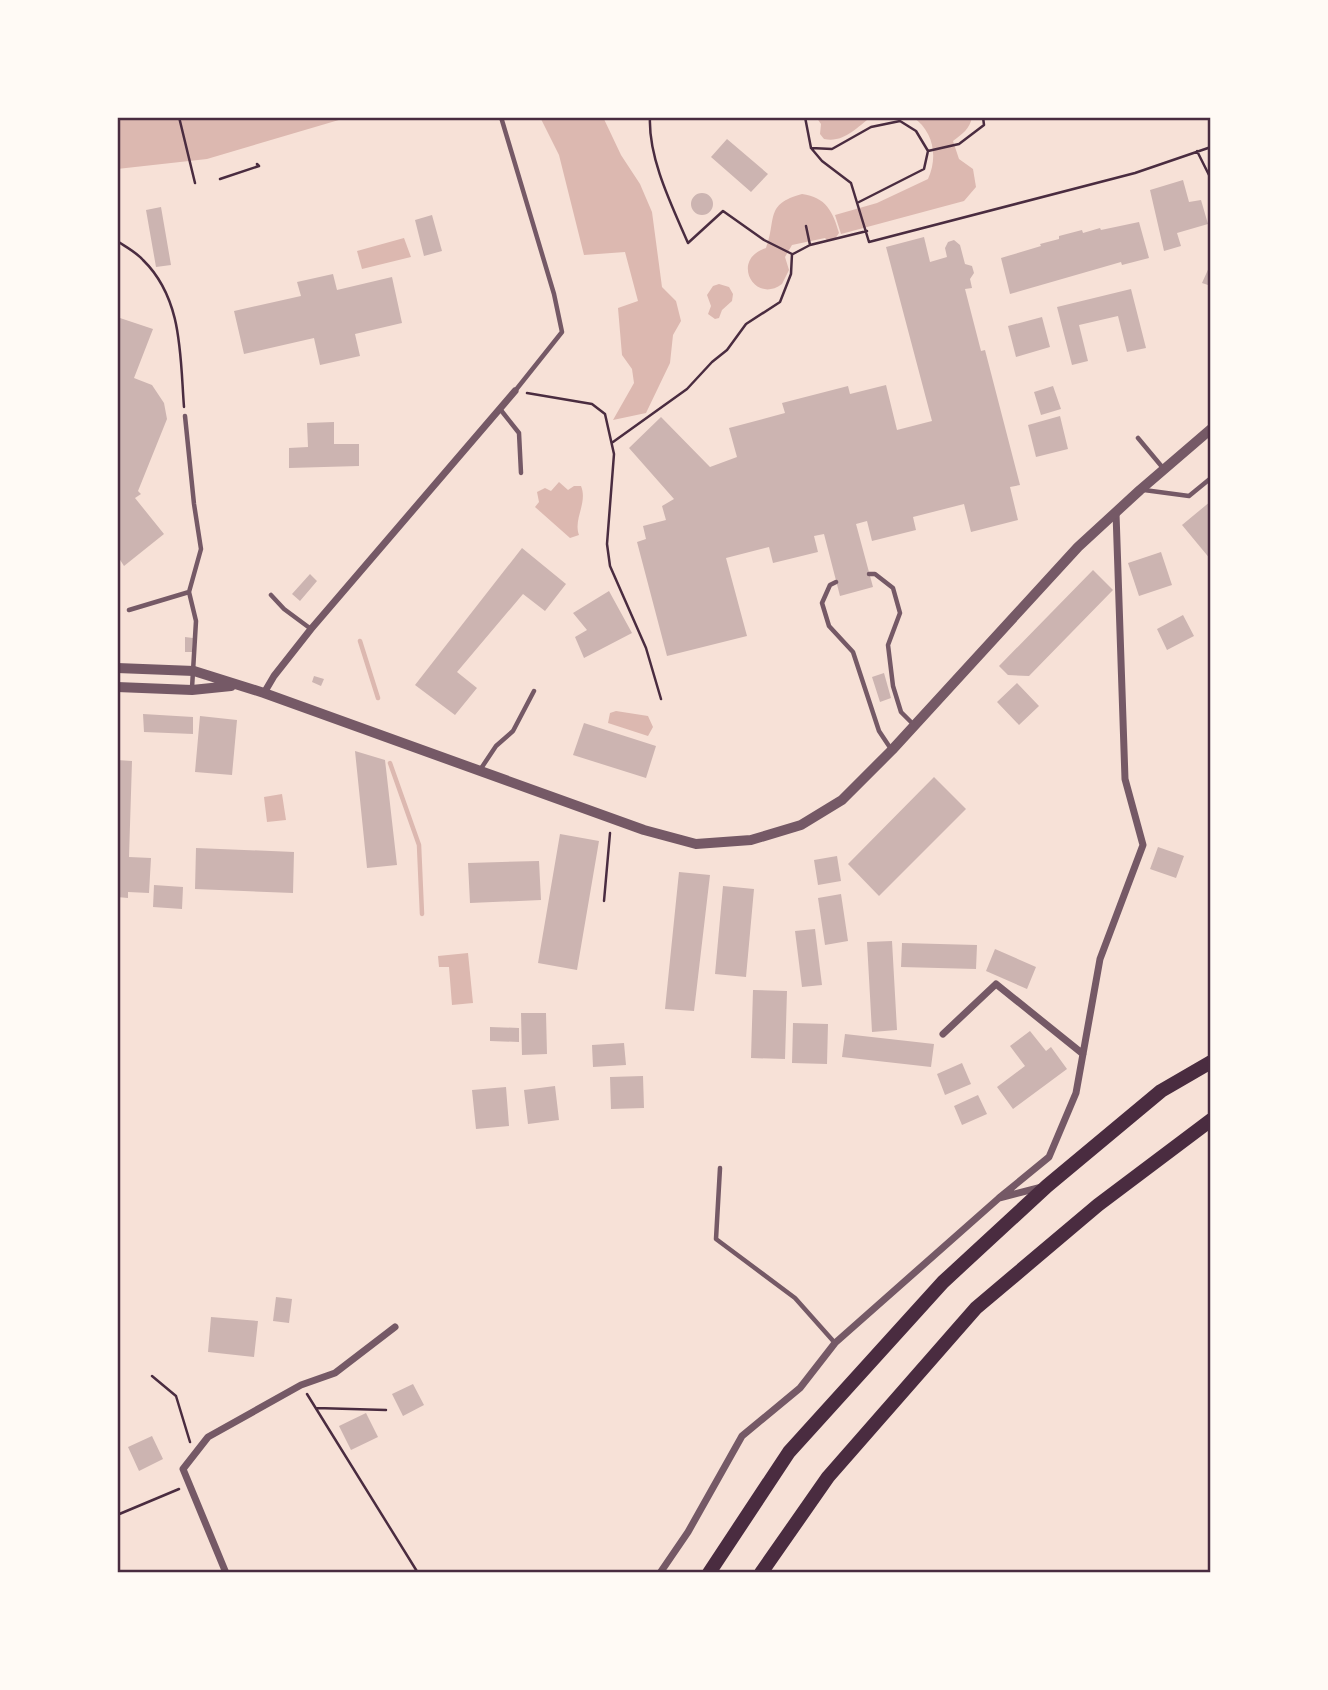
<svg xmlns="http://www.w3.org/2000/svg" width="1328" height="1690" viewBox="0 0 1328 1690" font-family="'Roboto Serif',serif">
<style>
.water{fill:#dcb8b0}
.lines{fill:none;stroke-linecap:round;stroke-linejoin:round}
.stream{stroke:#dcb8b0;stroke-width:4.5}
.building{fill:#ccb4b1}
.path{stroke:#4a2c40;stroke-width:2.5}
.service{stroke:#755966;stroke-width:4.5}
.minor{stroke:#755966;stroke-width:7}
.tertiary{stroke:#755966;stroke-width:10}
.trunk{stroke:#4a2c40;stroke-width:14}
.neatline{fill:none;stroke:#4a2c40;stroke-width:2.5}
</style>
<rect width="100%" height="100%" fill="#f7e1d7"/>
<path class="water" d="M117 117H349L207 159 117 169Z
M540 117H603L621 155 640 184 652 212 662 287 676 301 681 321 673 335 670 363 646 413 613 420 634 383 632 369 622 355 618 308 638 301 625 252 584 255 559 155Z
M816 117H871C856 128 844 143 824 139L820 134 821 124Z
M913 117H972C970 129 962 134 953 141L959 159 973 169 976 187 964 201 841 234 835 215 877 203 928 179C938 157 934 132 913 117Z
M802 194C826 197 833 212 839 233L835 239 828 241 825 238 792 245 785 257 789 270 782 284C754 305 730 259 766 248 777 220 764 204 802 194Z
M404 238 411 257 362 269 357 251Z
M719 284 729 287 733 294 732 301 722 310 719 318 715 319 708 314 711 306 707 295 713 286Z
M559 482 568 490 574 486H581C588 503 573 519 579 535L570 538 535 507 539 502 537 492 545 488 551 491Z
M616 711 648 716 653 727 648 736 608 723 610 713Z
M282 794 286 820 267 822 264 797Z
M468 953 473 1003 452 1005 449 967H439L438 956Z"/>
<g class="lines">
<path class="stream" d="M360 641 378 698
M390 763 419 845 422 914"/>
</g>
<path class="building" d="M727 139 768 174 751 192 711 157Z
M1183 180 1189 202 1201 200 1208 224 1177 233 1181 246 1164 251 1150 190Z
M691 204a11 11 0 1 1 22 0a11 11 0 1 1-22 0Z
M161 207 171 265 156 267 146 210Z
M432 215 442 251 424 256 415 220Z
M1139 222 1149 258 1122 265 1121 262 1010 294 1001 258 1041 246 1040 244 1059 239V236L1082 230 1083 233 1100 228 1101 230Z
M924 237 930 262 947 257 945 248 948 242 954 240 960 245 965 264 972 266 974 273 970 279 972 288 965 289 981 351 985 350 1020 485 1010 487 1018 520 971 532 964 504 913 517 916 530 872 541 867 521 856 524 873 587 840 596 824 534 814 536 818 552 773 563 769 547 726 558 747 636 667 656 637 542 646 539 643 526 666 520 662 506 674 499 629 448 661 417 710 467 737 457 729 428 785 413 782 403 848 386 850 394 886 385 897 430 932 421 886 247Z
M1211 263V286L1202 283Z
M333 274 337 290 392 277 402 323 355 334 360 356 320 365 314 338 244 354 234 311 301 296 297 282Z
M1131 289 1146 348 1127 352 1118 316 1079 325 1088 361 1072 365 1057 307Z
M117 317 153 329 134 378 152 385 164 403 167 419 138 491 141 494 135 498 164 534 124 566 117 555Z
M1042 317 1050 347 1016 357 1008 326Z
M1053 386 1061 409 1041 415 1034 392Z
M1060 416 1068 449 1036 457 1028 425Z
M334 422V444H359V466L289 468V448L308 447 307 423Z
M1211 501V560L1182 525Z
M522 548 566 584 545 611 523 594 457 672 477 688 455 715 415 685Z
M1161 552 1172 585 1139 596 1128 563Z
M1093 570 1113 590 1029 676 1008 675 999 666Z
M310 574 317 581 300 601 292 594Z
M609 591 632 633 584 658 575 637 587 630 573 613Z
M1183 615 1194 636 1167 650 1157 629Z
M185 637 193 638 192 652H185Z
M884 673 891 698 880 702 872 677Z
M314 676 324 679 321 686 312 682Z
M1017 683 1039 706 1019 725 997 702Z
M143 714 193 717V734L144 732Z
M200 716 237 720 232 775 195 772Z
M584 723 656 746 646 778 573 755Z
M355 751 385 760 397 865 367 868Z
M117 760 132 761 129 857 151 858 149 893 128 892V898L117 897Z
M934 777 966 809 879 896 848 864Z
M560 834 599 841 577 970 538 963Z
M1158 847 1184 856 1176 878 1150 869Z
M196 848 294 852 293 893 195 889Z
M837 856 841 881 818 885 814 860Z
M539 861 541 900 470 903 468 863Z
M679 872 710 875 694 1011 665 1009Z
M154 885 183 887 182 909 153 907Z
M723 886 754 889 746 977 715 974Z
M841 894 848 941 825 945 818 898Z
M815 929 822 985 802 987 795 931Z
M892 941 897 1030 872 1032 867 942Z
M902 943 977 945 976 969 901 967Z
M995 949 1036 967 1027 989 986 971Z
M753 990 787 991 785 1059 751 1058Z
M521 1013H546L547 1054 522 1055Z
M793 1023 828 1024 827 1064 792 1063Z
M490 1027 519 1028V1042L490 1041Z
M1030 1031 1046 1051 1051 1047 1067 1069 1013 1109 997 1087 1025 1066 1010 1046Z
M845 1034 934 1044 931 1067 842 1057Z
M624 1043 626 1065 593 1067 592 1045Z
M962 1063 971 1084 945 1095 937 1074Z
M643 1076 644 1108 611 1109 610 1077Z
M555 1086 559 1120 528 1124 524 1090Z
M506 1087 509 1126 476 1129 472 1090Z
M978 1095 987 1114 962 1125 954 1106Z
M276 1297 292 1299 289 1323 273 1321Z
M211 1317 258 1321 254 1357 208 1352Z
M413 1384 424 1405 403 1416 392 1394Z
M366 1413 378 1437 351 1450 339 1426Z
M152 1436 163 1459 139 1471 128 1447Z"/>
<g class="lines">
<path class="path" d="M179 117 195 183
M650 117C648 158 672 206 688 243L723 211 764 240 792 254
M805 117 811 148 832 149 871 127 900 121 916 131 928 151 924 169 859 202
M811 148 822 161 851 183 869 242 1135 173 1211 147
M928 151 959 144 984 125 983 117
M1197 151 1211 179
M220 179 259 166 257 164
M806 226 810 245
M117 241C126 247 136 252 143 260 183 299 180 356 184 407
M793 254 810 245 867 231
M527 393 592 404 605 414 614 454 607 544 610 566 646 648 661 699
M613 442 687 389 712 362 727 350 746 324 780 302 791 274 792 254
M604 901 610 833
M152 1376 176 1396 190 1442
M307 1394 418 1573
M316 1408 386 1410
M117 1515 179 1489"/>
<path class="service" d="M501 117 554 294 562 332 515 391
M500 409 519 433 521 473
M185 416 194 504 201 549 189 592 196 621 192 688
M1138 438 1163 468
M1144 490 1189 496 1211 478
M869 574H875L893 588 900 613 888 645 893 686 901 712 914 725
M836 582 830 585 822 603 829 626 853 652 879 731 891 749
M271 595 284 609 311 629
M129 610 189 592
M480 770 496 746 513 731 534 691
M720 1168 716 1239 795 1298 835 1343"/>
<path class="minor" d="M264 693 274 676 311 629 515 391
M943 1034 996 984 1083 1054
M999 1198 1049 1157 1076 1093 1100 959 1143 845 1125 779 1116 513
M226 1573 183 1469 208 1437 301 1385 335 1373 395 1327
M660 1573 688 1532 742 1436 800 1388 835 1343 999 1198 1042 1187"/>
<path class="tertiary" d="M117 668 194 671 264 693 644 830 696 844 751 840 801 825 842 800 892 750 1078 547 1140 490 1211 429
M117 687 192 690 231 686"/>
<path class="trunk" d="M709 1573 789 1452 943 1282 1047 1186 1161 1091 1211 1062
M761 1573 828 1477 976 1308 1098 1205 1211 1120"/>
</g>
<rect width="1328" height="1690" fill="none" stroke="#fffaf5" stroke-width="238"/>
<rect x="119" y="119" width="1090" height="1452" class="neatline"/>
</svg>
